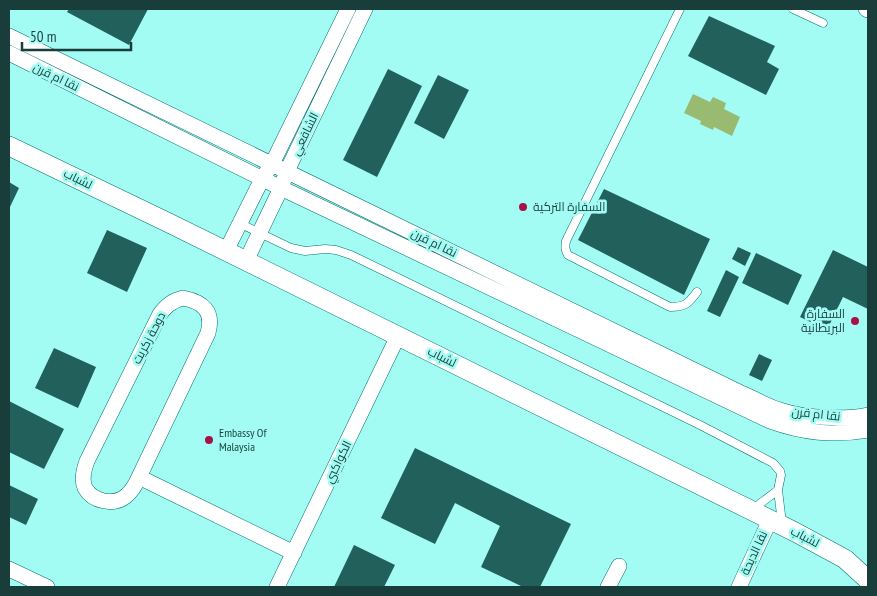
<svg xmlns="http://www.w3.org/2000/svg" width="877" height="596" viewBox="0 0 877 596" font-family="'PT Sans Narrow',Cairo,sans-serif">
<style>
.water{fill:#98ba71}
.building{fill:#22605c}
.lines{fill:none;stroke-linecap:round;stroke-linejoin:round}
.service-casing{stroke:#00726c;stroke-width:9}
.minor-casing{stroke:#00726c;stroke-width:16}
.tertiary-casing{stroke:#00726c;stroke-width:20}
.service{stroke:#fff;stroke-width:8}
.minor{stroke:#fff;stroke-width:15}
.tertiary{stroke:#fff;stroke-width:19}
.poi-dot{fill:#a71146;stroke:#a3fcf4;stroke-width:2}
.labels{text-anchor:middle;stroke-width:5;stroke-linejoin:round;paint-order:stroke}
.street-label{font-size:12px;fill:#183d3b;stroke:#a3fcf4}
.poi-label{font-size:12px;fill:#183d3b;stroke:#a3fcf4;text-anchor:start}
</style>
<rect width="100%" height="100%" fill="#a3fcf4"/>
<path class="water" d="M693 94 710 102 713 97 726 103 724 109 740 117 732 136 714 127 713 130 700 124 701 121 684 113Z"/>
<path class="building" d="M69 9H148L129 45 67 12Z
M709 16 775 46 767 62 779 69 766 95 688 56Z
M388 69 422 86 377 177 343 160Z
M438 75 469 90 444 139 414 123Z
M9 182 19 188 9 209Z
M604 189 710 239 684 295 578 240Z
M107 230 147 248 127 292 87 273Z
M738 247 751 253 745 266 732 259Z
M833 250 868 267V309L843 297 827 330 800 317Z
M756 253 802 275 788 305 742 283Z
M726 270 739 277 720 317 707 311Z
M54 348 96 367 78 408 35 388Z
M759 354 772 360 762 381 749 375Z
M9 401 64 429 44 469 9 452Z
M415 448 571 524 540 587H523L481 567 500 526 455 503 435 544 381 518Z
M9 485 38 499 26 525 9 517Z
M354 545 395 565 384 587H334Z"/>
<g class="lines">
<g class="service-casing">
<path id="service" d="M680 9 566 241C565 247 565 250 568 255L670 307C685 307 688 304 697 292
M793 9 823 23
M239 223 291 248 305 251 325 249 336 250 351 255 700 425 773 463 780 471 781 475 778 490 782 523
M753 509 778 490"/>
</g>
<g class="minor-casing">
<path id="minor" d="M866 9 868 10
M9 36 741 393C754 398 766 406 780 410 803 418 844 420 868 415
M9 53 281 188 770 421C803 433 833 436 868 430
M226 251 262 179 272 164 348 9
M246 261 281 188 287 171 365 9
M183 298C203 302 214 311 208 333L139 477C136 484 132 491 126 496 114 506 93 502 85 488 81 479 84 469 87 461L160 314C167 305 172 301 183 298Z
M139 477 294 553
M9 569 47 587
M277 587 398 336
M608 587 619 566
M739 587 770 520"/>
</g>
<g class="tertiary-casing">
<path id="tertiary" d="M9 146 169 223 795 532 845 559 868 580"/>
</g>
<use href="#service" class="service"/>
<use href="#minor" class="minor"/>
<use href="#tertiary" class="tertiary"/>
</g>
<g class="poi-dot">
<circle cx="523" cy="207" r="5"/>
<circle cx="855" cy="321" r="5"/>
<circle cx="209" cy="440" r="5"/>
</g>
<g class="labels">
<g class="street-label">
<text transform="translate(56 77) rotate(26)" y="4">نقا ام قرن</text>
<text transform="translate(305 134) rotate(-64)" y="4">الشافعي</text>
<text transform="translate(78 179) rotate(26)" y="4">لشباب</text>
<text transform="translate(434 243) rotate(26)" y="4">نقا ام قرن</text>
<text transform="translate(149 338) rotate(-62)" y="4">دوحة زكريت</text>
<text transform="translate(442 357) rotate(26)" y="4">لشباب</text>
<text transform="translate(816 414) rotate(6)" y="4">نقا ام قرن</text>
<text transform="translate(338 462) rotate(-64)" y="4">الكواكبي</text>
<text transform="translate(805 537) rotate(27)" y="4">لشباب</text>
<text transform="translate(754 553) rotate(-65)" y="4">نقا الديحة</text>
</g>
<g class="poi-label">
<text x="533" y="211">السفارة التركية</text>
<text x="845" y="318" text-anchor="end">السفارة<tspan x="845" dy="14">البريطانية</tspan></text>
<text x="219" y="437">Embassy Of<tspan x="219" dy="14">Malaysia</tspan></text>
</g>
</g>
<rect width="877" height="596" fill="none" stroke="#183d3b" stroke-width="20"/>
<path d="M22 42v8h109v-8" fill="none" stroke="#183d3b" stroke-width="2.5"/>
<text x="30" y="42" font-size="15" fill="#183d3b" stroke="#a3fcf4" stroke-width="4" paint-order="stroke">50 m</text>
</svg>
